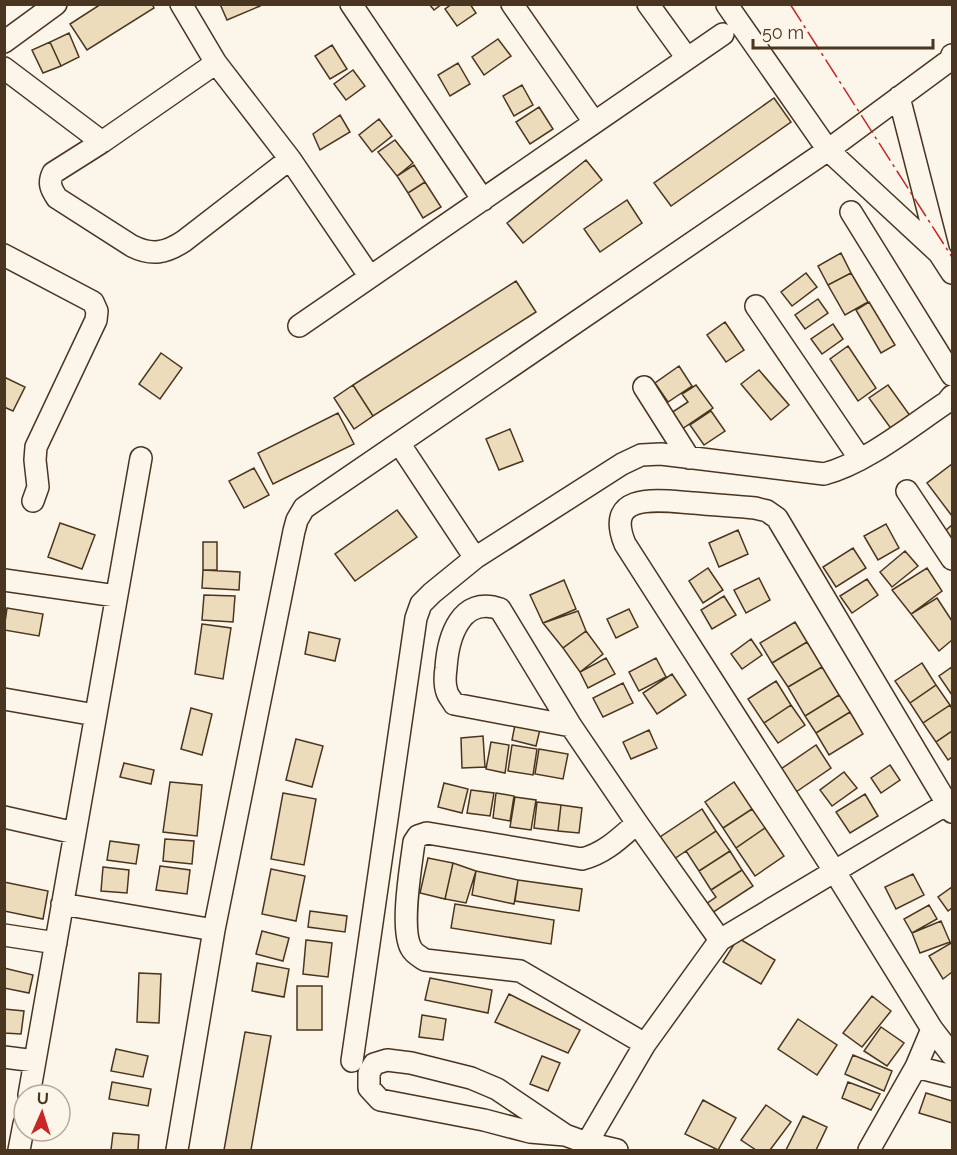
<svg xmlns="http://www.w3.org/2000/svg" width="957" height="1155" viewBox="0 0 957 1155" font-family="Raleway,sans-serif">
<style>
.building{fill:#ecdcbc;stroke:#4a3520;stroke-width:1.5}
.lines{fill:none;stroke-linecap:round;stroke-linejoin:round}
.street-casing{stroke:#4a3520;stroke-width:24}
.street{stroke:#fbf6e9;stroke-width:21}
.power{stroke:#c62828;stroke-width:1.5;stroke-dasharray:21 4.5 3 4.5;stroke-linecap:butt}
</style>
<rect width="100%" height="100%" fill="#fbf6e9"/>
<path class="building" d="M101 4H152L154 8 87 50 70 24Z
M220 4H259L260 6 227 20Z
M429 4H442L434 10Z
M452 4H470L476 13 457 26 445 9Z
M69 33 79 57 61 66 50 42Z
M498 39 511 56 484 75 472 57Z
M50 42 61 66 43 73 32 50Z
M332 45 347 69 330 79 315 56Z
M458 63 470 84 450 96 438 75Z
M353 70 365 86 346 100 334 84Z
M522 85 533 105 514 116 503 96Z
M774 98 791 122 671 206 654 183Z
M539 107 553 129 530 144 516 122Z
M340 115 350 132 320 150 313 134Z
M379 119 392 136 372 152 359 135Z
M395 140 413 163 397 176 378 152Z
M586 160 602 180 523 243 507 223Z
M414 165 425 182 408 193 397 176Z
M425 182 441 207 423 218 408 193Z
M627 200 642 223 600 252 584 229Z
M841 253 851 273 828 285 818 266Z
M806 273 817 287 792 306 781 292Z
M851 273 868 302 845 315 828 285Z
M516 281 536 312 373 416 353 385Z
M818 299 828 313 805 329 795 315Z
M869 302 895 345 881 353 856 310Z
M725 322 744 350 726 362 707 335Z
M833 324 843 339 822 354 811 339Z
M848 346 876 388 858 401 830 359Z
M161 353 182 368 160 399 139 384Z
M679 366 692 386 668 402 655 383Z
M759 370 789 405 771 420 741 384Z
M4 377 25 387 13 411 4 407Z
M353 385 373 416 354 429 334 398Z
M696 385 713 408 682 429 671 413 688 402 682 394Z
M888 385 911 417 892 430 869 398Z
M711 411 725 431 704 445 690 425Z
M338 413 354 444 273 484 258 453Z
M510 429 523 461 499 470 486 439Z
M952 464V516L927 483Z
M254 468 269 495 244 508 229 481Z
M397 510 417 537 355 581 335 554Z
M60 523 95 535 82 569 48 557Z
M886 524 899 548 878 560 864 536Z
M952 525V539L945 531Z
M738 530 748 554 719 567 709 543Z
M203 542H217V570H203Z
M853 548 866 568 836 587 823 567Z
M905 551 918 566 892 587 880 572Z
M708 568 723 590 703 603 689 581Z
M927 568 942 591 911 614 892 590Z
M203 570 240 572 239 590 202 588Z
M759 578 770 600 746 613 734 590Z
M867 579 878 595 852 613 840 596Z
M564 580 576 609 543 623 530 595Z
M204 595 235 596 233 622 202 620Z
M724 596 736 615 712 629 701 610Z
M937 598 952 621V640L939 651 911 614Z
M7 608 43 614 39 636 4 630Z
M629 609 638 627 616 638 607 619Z
M578 611 586 631 563 648 543 623Z
M795 622 807 642 772 663 760 643Z
M202 624 231 628 223 679 195 674Z
M586 631 603 654 580 672 563 648Z
M309 632 340 639 335 661 305 654Z
M751 639 762 655 742 669 731 654Z
M807 642 822 667 788 687 772 663Z
M606 658 615 674 588 688 580 672Z
M656 658 666 677 639 691 629 672Z
M922 663 936 685 910 703 895 681Z
M822 667 839 695 805 716 788 687Z
M952 667V695L939 676Z
M672 674 686 695 657 714 643 693Z
M776 681 791 705 764 723 748 699Z
M623 683 633 703 603 717 593 698Z
M936 685 950 705 923 723 910 703Z
M839 695 850 712 816 733 805 716Z
M791 705 805 725 778 743 764 723Z
M950 705 952 709V731L936 742 923 723Z
M191 708 212 714 202 755 181 749Z
M850 712 863 734 829 755 816 733Z
M516 720 541 725 536 746 512 740Z
M649 730 657 748 631 759 623 742Z
M952 731V757L948 760 936 742Z
M483 736 485 767 462 768 461 738Z
M296 739 323 746 312 787 286 780Z
M491 742 509 745 505 773 486 769Z
M512 745 537 749 533 775 508 771Z
M816 745 831 768 793 794 778 771Z
M539 749 568 754 563 779 535 774Z
M124 763 154 770 151 784 120 777Z
M890 765 900 780 881 793 871 778Z
M844 772 857 788 832 806 820 790Z
M170 782 202 785 197 836 163 832Z
M734 782 752 809 723 828 705 802Z
M444 783 468 789 462 813 438 807Z
M471 790 494 793 490 816 467 813Z
M283 793 316 799 304 865 271 859Z
M496 793 514 796 510 821 493 818Z
M865 794 878 816 850 833 836 812Z
M515 797 536 800 531 830 510 827Z
M537 802 561 805 558 831 534 828Z
M561 805 582 808 579 833 558 831Z
M702 809 716 831 674 859 660 837Z
M752 809 765 828 736 848 723 828Z
M765 828 784 856 755 876 736 848Z
M716 831 730 851 699 871 686 851Z
M165 839 194 841 192 864 163 861Z
M110 841 139 845 136 864 107 860Z
M730 851 742 870 711 890 699 871Z
M428 858 453 863 445 899 420 893Z
M453 863 476 871 466 903 445 899Z
M160 866 190 870 187 894 156 890Z
M103 867 129 870 127 893 101 891Z
M271 869 305 876 296 921 262 914Z
M742 870 753 886 712 913 706 904 716 897 711 890Z
M476 871 518 880 514 904 472 895Z
M913 874 924 895 896 909 885 887Z
M518 880 582 889 579 911 515 901Z
M4 882 48 891 43 919 4 911Z
M952 887V908L948 911 938 897Z
M455 904 554 920 551 944 451 928Z
M929 905 937 919 912 933 904 919Z
M310 911 347 916 345 932 308 927Z
M941 921 950 942 920 953 912 933Z
M262 931 289 938 283 961 256 954Z
M738 938 775 960 761 984 723 962Z
M306 940 332 943 328 977 303 974Z
M951 943 952 945V972L943 979 929 956Z
M257 963 289 969 284 997 252 991Z
M4 968 33 975 29 993 4 988Z
M139 973 161 974 159 1023 137 1022Z
M430 978 492 990 488 1013 425 1000Z
M297 986H322V1030H297Z
M509 994 580 1030 568 1053 495 1022Z
M872 996 891 1011 862 1047 843 1033Z
M4 1009 24 1011 21 1034 4 1033Z
M422 1015 446 1019 443 1040 419 1037Z
M798 1019 837 1045 817 1075 778 1049Z
M881 1027 904 1043 887 1066 864 1051Z
M245 1032 271 1036 251 1150H224Z
M116 1049 148 1056 143 1077 111 1071Z
M853 1055 892 1071 884 1091 845 1074Z
M542 1056 560 1063 548 1091 530 1084Z
M112 1082 151 1089 148 1106 109 1099Z
M848 1082 880 1094 871 1110 842 1098Z
M926 1093 952 1101V1123L919 1113Z
M703 1100 736 1118 718 1150 685 1134Z
M766 1105 791 1122 770 1150H756L741 1140Z
M803 1116 827 1127 816 1150H786Z
M113 1133 139 1135 138 1150H111Z"/>
<g class="lines">
<g class="street-casing">
<path id="street" d="M181 4 216 63 290 159 370 277
M351 4 483 200
M512 4 594 122
M648 4 687 58
M727 5 828 150 939 253 952 273
M4 42 56 4
M216 63 102 142 53 173C48 183 51 189 57 198L132 246C152 256 166 253 184 241L290 159
M4 68 102 142
M899 97 939 253
M851 212 952 375
M4 255 93 302 97 311 96 320 36 447 35 460 38 487 33 501
M756 306 860 459
M299 326 723 34
M644 387 689 458
M399 443 475 558
M907 491 952 559
M4 580 116 596
M4 699 95 715
M571 726 454 704C452 700 448 696 447 692 444 684 445 675 446 668 448 637 461 595 500 609L571 726 637 823 720 940
M952 812 777 518 767 511 755 508C735 506 714 505 694 503 662 501 603 490 625 544L835 872 932 1029 952 1055
M4 817 75 833
M637 823C620 838 604 854 582 859L427 833 418 836 414 842C411 866 400 928 411 948 414 954 419 956 425 960L520 971 645 1044
M62 904 214 930
M4 935 56 943
M4 1057 35 1061
M352 1061 416 618 421 604 432 593 475 558 622 464 641 455 661 454 824 474C866 463 911 426 947 402L952 396
M916 1067 952 1076
M29 1095 141 458
M565 1135 530 1132 484 1120 380 1100 369 1088V1073L374 1064 387 1060 411 1063 471 1078 497 1089 565 1135 587 1143 645 1044 720 940 952 801
M587 1143 617 1150
M19 1150 24 1124
M177 1150 214 930 294 531 297 520 304 508 828 150 950 60 952 55
M869 1150 916 1067 932 1029"/>
</g>
<use href="#street" class="street"/>
<path class="power" d="M790 4 952 257"/>
</g>
<rect width="957" height="1155" fill="none" stroke="#4a3520" stroke-width="12"/>
<g transform="translate(42 1113) rotate(3)"><circle r="28" fill="#fbf6e9" stroke="#b4a999" stroke-width="1.5"/>
<path d="M0-4.5L10 22L0 15L-10 22Z" fill="#c62828"/>
<text y="-9" font-size="16" font-weight="bold" text-anchor="middle" fill="#4a3520">U</text>
</g>
<path d="M753 39v9h180v-9" fill="none" stroke="#4a3520" stroke-width="3"/>
<text x="762" y="39" font-size="18" fill="#4a3520" stroke="#fbf6e9" stroke-width="4.5" paint-order="stroke">50 m</text>
</svg>
